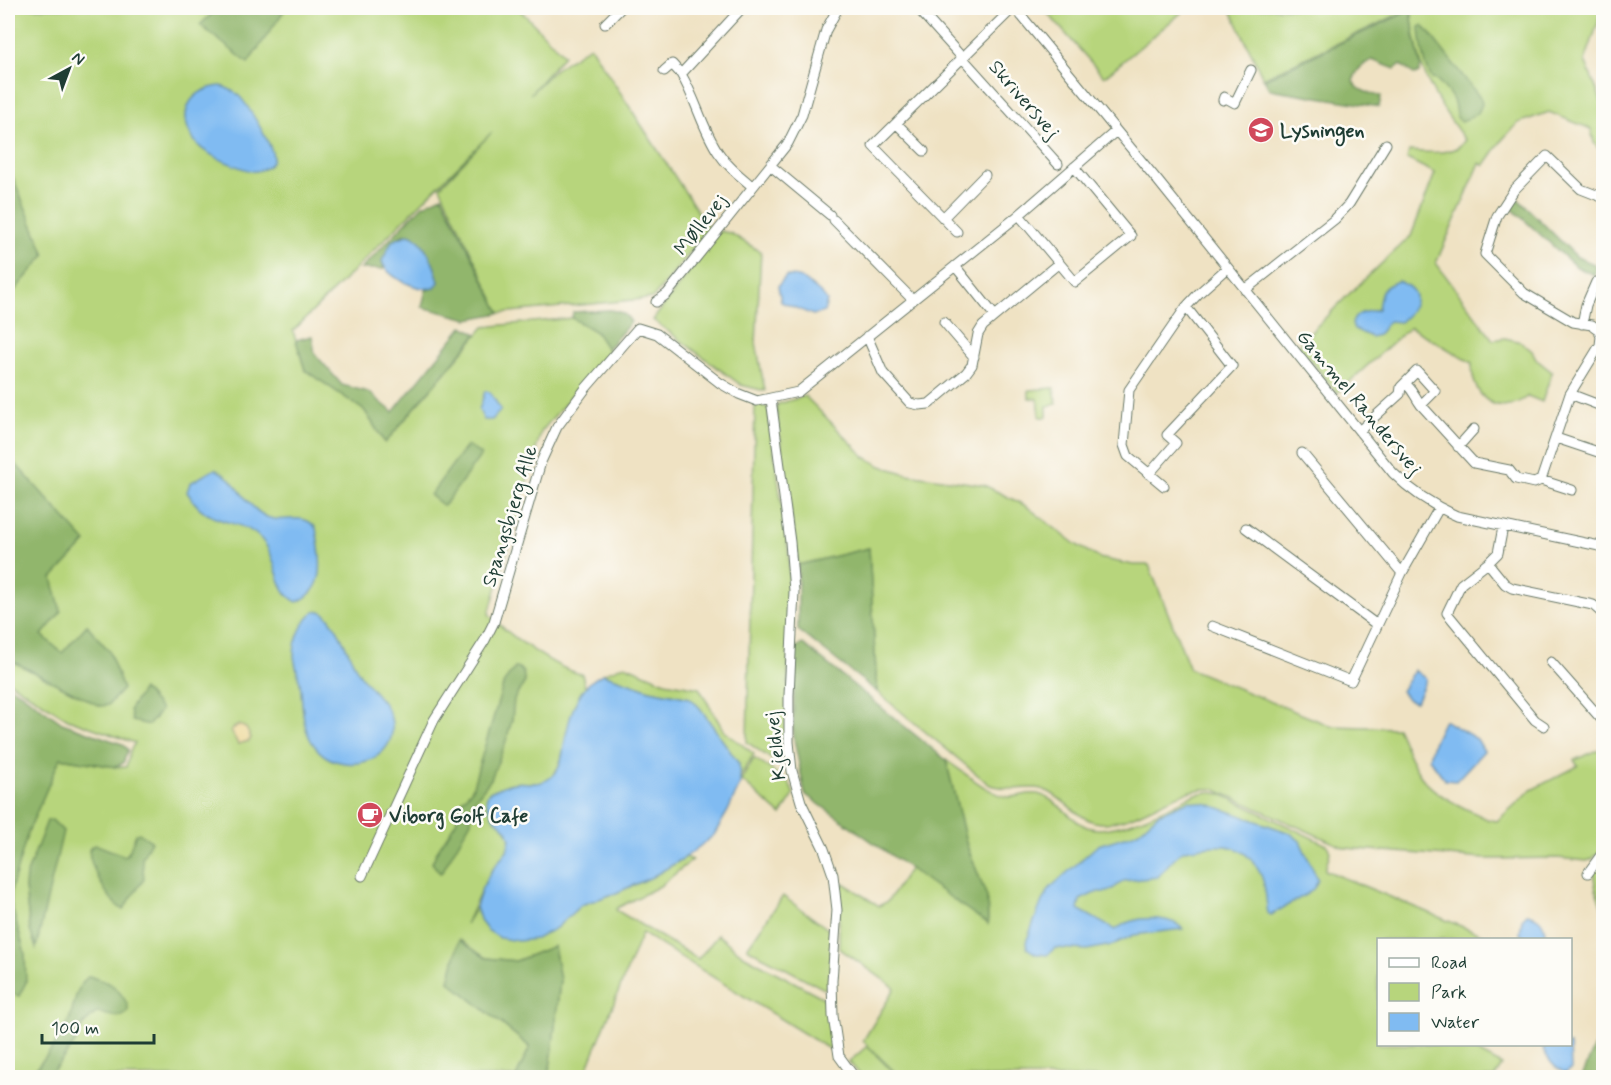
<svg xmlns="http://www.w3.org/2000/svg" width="1611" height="1085" viewBox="0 0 1611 1085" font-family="Mynerve,sans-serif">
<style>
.green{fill:#b7d57c;stroke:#6b8958;stroke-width:1.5;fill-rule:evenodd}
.forest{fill:#91b66c;stroke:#587a50;stroke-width:1.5}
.sand{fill:#eeda9e;stroke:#868c69;stroke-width:1.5}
.water{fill:#80bbf2;stroke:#507c93;stroke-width:1.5}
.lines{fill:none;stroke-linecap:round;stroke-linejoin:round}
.minor-casing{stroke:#687766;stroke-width:11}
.minor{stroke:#fff;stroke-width:9}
.labels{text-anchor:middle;stroke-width:5;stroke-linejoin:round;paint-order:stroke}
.street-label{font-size:20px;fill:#1f3d34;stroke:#fdfcf7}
.poi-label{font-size:20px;font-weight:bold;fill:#1f3d34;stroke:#fdfcf7;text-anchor:start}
</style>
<rect width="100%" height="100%" fill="#fdfcf7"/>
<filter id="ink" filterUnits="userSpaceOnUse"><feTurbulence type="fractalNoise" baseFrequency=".0167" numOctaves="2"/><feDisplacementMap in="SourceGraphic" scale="12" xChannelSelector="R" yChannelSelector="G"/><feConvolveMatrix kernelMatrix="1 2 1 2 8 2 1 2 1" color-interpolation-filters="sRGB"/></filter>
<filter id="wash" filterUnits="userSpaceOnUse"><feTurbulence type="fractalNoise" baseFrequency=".008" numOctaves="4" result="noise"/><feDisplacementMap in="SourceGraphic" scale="24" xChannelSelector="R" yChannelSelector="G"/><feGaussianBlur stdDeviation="1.35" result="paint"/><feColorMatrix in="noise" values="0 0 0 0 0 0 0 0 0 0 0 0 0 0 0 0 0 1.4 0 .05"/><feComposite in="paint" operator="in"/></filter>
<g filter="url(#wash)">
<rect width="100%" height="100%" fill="#efe2c3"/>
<path class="green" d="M8 8H518L564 55 530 94 554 70 590 46 709 229 653 298 500 313 440 187 492 132 293 331 305 370 365 411 385 443 484 327 572 318 595 330 609 351 541 432 489 614C504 632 559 671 582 674L585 687C565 710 569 763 550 778 538 787 526 781 514 783 504 784 496 789 488 793 481 816 511 823 510 842 508 855 496 862 490 873 481 889 474 907 466 924L476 907C482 924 484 928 500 938L556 928 581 905 616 893 652 877 686 857 692 860 660 886 617 908 616 910 698 959 718 935 743 955 822 997 828 1002 833 1046 829 1049 642 933 584 1077H547L551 1061 560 980 554 946 516 961 486 958 460 940 449 981 530 1047 516 1077H8V992L10 993 25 954 11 904V890L13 877 28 832 60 758 116 767H126L131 749 135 743 68 719 8 681V659L100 706 88 626 62 654 42 635 9 546 8 547V298L45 255 8 166ZM44 830 30 930 25 887Z
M1043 8H1187L1104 77Z
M1230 8H1401L1403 12 1263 78Z
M1411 8H1603L1585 61 1603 105V154L1594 143 1591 129 1549 112 1518 123 1502 140 1484 166 1480 163 1436 263 1493 340 1505 338 1521 342 1532 351 1537 360 1552 372 1542 402 1528 396C1498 419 1471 398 1472 363L1410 327 1337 393 1298 345 1350 293 1411 236 1435 173 1407 159 1409 151C1426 152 1455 157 1465 140 1429 92 1417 68 1411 8Z
M719 231 730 233 761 252 756 343 765 391 741 385 653 320Z
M1054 388 1057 404 1047 406V417H1040L1038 399 1029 398V390Z
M805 396 865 457 881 466 907 474 984 485 1026 506 1075 544 1099 558 1133 565H1149L1190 669 1331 726 1397 728C1405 744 1411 764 1422 778 1438 798 1466 808 1489 820L1497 821 1531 790 1578 766 1574 760 1603 748V848L1592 859 1587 861 1557 858 1486 859 1345 848 1214 789C1175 786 1143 821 1105 823 1083 825 1067 801 1049 792 1035 785 1028 789 1013 789 1006 788 998 787 990 785L877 692 869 548 798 565 776 407 778 404Z
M760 404 768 408 789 556 787 770 747 742 755 406Z
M625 665 665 682 699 688 724 731 754 754 740 777 739 764 700 708 690 698 650 690 603 674Z
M754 758 789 782 794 795 781 815 741 780Z
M946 760C961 770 992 797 1010 797 1021 797 1030 791 1041 795 1059 801 1070 820 1087 827 1114 837 1169 806 1196 794L1208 792 1221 794 1327 845 1330 852 1325 870 1492 939 1378 940V1044L1465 1045 1502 1065 1494 1078 900 1077 863 1041 895 988 839 948V886L845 884 879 906 888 901 910 868 988 924 987 897 967 846Z
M1603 856V911L1596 890 1593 871Z
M783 896 832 932 829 986 824 989 747 948Z
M867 1046 898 1077H862L849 1062Z"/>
<path class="forest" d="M218 8H286L248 63 200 25Z
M1402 8H1411L1414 35 1421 66 1419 73 1415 75 1404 67 1400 65 1395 69 1372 60C1362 64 1356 70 1353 81 1358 91 1370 94 1381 96L1379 107 1269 89 1264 79 1404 13Z
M1423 25 1481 99 1482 104 1478 113 1461 122C1453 115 1457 109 1453 100 1449 93 1443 86 1437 80L1432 79C1424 64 1421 44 1420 27Z
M8 166 45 255 8 298Z
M442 196 500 313 468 319 422 307 426 290 435 288 439 281C435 267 419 223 399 237 392 241 387 254 382 261L384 269H361L423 205Z
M1513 197 1518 199 1577 257 1594 264 1597 268 1594 275 1575 266 1508 205Z
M609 310C620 311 625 313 631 322L607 349 596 332 572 318 573 312Z
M463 326 477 334 385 443 365 411 305 370 296 340 312 336 315 354 342 385 368 392 393 412Z
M467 445 481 455 444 506 430 495Z
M13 461 86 542 52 578 61 612 42 635 62 653 87 625 109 651 123 689 108 705 100 706 8 659V548Z
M869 548 877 692 798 630V565Z
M803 644 946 760 967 846 987 897 988 924 805 794 793 734 795 647Z
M515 668H519L523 672 525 682 514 699 512 720 505 744 491 779 474 801 471 821 442 872 440 873 432 863 437 851 456 822 462 800 472 789 504 682Z
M8 686 21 693 62 723 122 744 128 750 123 763 116 767 61 758 58 763 28 832 11 890V904L25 954 26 982 19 996 8 992Z
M143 689 161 710 149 725 132 721 130 709Z
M52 820 63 831 36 948 30 930 25 887 26 876 47 821Z
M139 833 151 841 142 858 144 879 123 910C108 901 90 867 89 850L92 846 97 845 125 856 129 852 136 834Z
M459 940 486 958 516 961 554 946 560 980 551 1062 547 1077H516L530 1047 449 981Z
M89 976C96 979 106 981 112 985 118 990 138 1011 122 1016 114 1018 104 1014 97 1012L83 1025 75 1043 53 1071 45 1077H29C43 1060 58 1043 68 1023 75 1007 74 987 89 976Z
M1603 1026V1077H1582Z"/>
<path class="sand" d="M239 725 246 728 251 738 249 741 238 744 231 731 235 727Z"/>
<path class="water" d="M221 86C227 88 232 90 237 94 246 101 274 148 273 158 272 167 259 172 252 171 239 168 206 155 198 145 175 119 186 89 221 86Z
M409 234C425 239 435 266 439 282L435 288C418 291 387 278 382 261L392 241Z
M786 276C799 276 804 278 813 287 819 292 823 294 827 301L824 312 813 315 781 302 778 286Z
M1398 281C1424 291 1417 308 1400 322L1389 321 1378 335 1371 337 1354 329 1352 324C1356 310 1367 313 1378 309 1381 291 1380 288 1398 281Z
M485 391 490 392 501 410 492 420H484L479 410Z
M215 469C238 479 245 507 267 517 283 525 302 510 316 528 320 555 330 588 297 602 274 591 279 559 262 540 248 524 231 525 213 517 202 512 193 502 187 492L190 483Z
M315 611H321C337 621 348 653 357 670 366 686 386 700 391 718 402 764 337 779 314 745 301 728 303 703 300 683 298 674 295 665 294 656 294 639 302 622 315 611Z
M1414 670 1426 679 1416 702 1408 700 1401 691Z
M603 674 650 690 690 698 700 708 739 764 740 784 728 811 714 835 686 857 652 877 616 893 581 905 556 928 536 939 518 941 500 938 487 930 481 922 476 907 482 888 492 870 507 851 510 839 507 830 493 817 486 800 488 793C496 789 504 785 514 783 526 781 538 787 550 778 561 770 562 757 564 745 569 717 576 686 603 674Z
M1444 720 1477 739 1484 751 1456 781 1445 780 1429 758 1433 743Z
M1189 801 1208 804 1290 833 1300 841 1318 880 1314 888 1307 894 1271 915 1268 913C1265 899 1267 886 1260 873 1245 844 1226 843 1197 848 1191 849 1184 849 1180 853 1171 860 1165 869 1158 877L1124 881 1108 892H1097L1080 900 1078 909 1115 930C1120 927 1126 922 1132 921 1146 917 1172 917 1183 929L1134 935 1112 945 1087 950 1055 948 1047 955 1036 954 1027 948 1026 942 1042 901 1051 887 1098 845 1131 835 1139 831 1158 814Z
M1527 914C1539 916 1545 922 1545 935L1542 938 1527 939 1520 934 1522 919Z
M1547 1045H1570L1571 1069 1566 1073C1554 1069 1548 1059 1543 1049Z"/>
</g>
<g filter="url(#ink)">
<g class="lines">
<g class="minor-casing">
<path id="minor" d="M742 8 681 74C696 99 702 128 718 152 727 166 740 176 752 186
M1015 8 1158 181 1393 473C1412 492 1432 505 1457 516L1604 547
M922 13 1058 164
M605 24 621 8
M664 71 672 64 681 74
M1223 100 1224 97 1235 103 1251 70
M897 124 924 151
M771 166 830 215
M1019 215 1075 282 1131 236 1074 167
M943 218 985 175
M834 220 913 300
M957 232 873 146 1013 8
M955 266 995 316
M1245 290 1335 219 1349 204 1386 144
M656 302 667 294 788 143 802 115 826 30 838 8
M944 322 974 357
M1582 324 1586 305 1596 282
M867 336 883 373 910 403 919 405 929 404 966 373 972 365 978 334 983 326 1059 263
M1405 383C1415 392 1414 396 1421 405L1474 463 1509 470 1516 479 1534 483 1541 480 1572 490
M1570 394 1604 407
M771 399 790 542 794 591 789 695V742L792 771 801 802 824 849 833 875 837 910 832 981 833 1016 839 1056 855 1078
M1359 431 1400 394 1401 387 1417 371 1435 391 1421 405
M1556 438 1604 454
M1458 447 1474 429
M1302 453 1402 573
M1149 474 1176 443 1167 435 1232 366 1186 307
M1541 480 1570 394 1600 345 1601 337 1599 330 1592 325 1573 322 1524 293 1485 254 1497 216 1514 190 1547 156 1581 189 1604 198
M1164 486 1128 456 1124 445 1129 390 1186 307 1199 293 1227 268
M1503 527 1498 553 1488 563 1505 584 1512 588 1593 605 1601 612
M1246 528 1377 625
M1488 563 1461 584 1447 613 1535 720 1544 726
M1212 626 1351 681 1402 573 1439 508
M1551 662 1604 722
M1588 873 1604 851
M362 876 434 720 485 640 494 622 541 462 557 427 586 388 638 328 657 334 720 383 739 394 757 401 798 392 1019 215 1116 131"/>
</g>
<use href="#minor" class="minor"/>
</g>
</g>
<defs>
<g id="school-disc" transform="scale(1.35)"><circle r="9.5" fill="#d1495b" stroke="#fdfcf7"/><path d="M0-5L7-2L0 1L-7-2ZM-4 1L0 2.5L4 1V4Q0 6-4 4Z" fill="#fff"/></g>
<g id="cafe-disc" transform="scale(1.35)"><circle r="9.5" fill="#d1495b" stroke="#fdfcf7"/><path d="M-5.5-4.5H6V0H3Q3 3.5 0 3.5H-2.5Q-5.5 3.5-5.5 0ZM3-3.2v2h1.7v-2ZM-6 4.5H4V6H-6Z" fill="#fff"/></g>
</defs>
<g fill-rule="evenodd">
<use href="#school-disc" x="1261" y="130"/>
<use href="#cafe-disc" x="370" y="815"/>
</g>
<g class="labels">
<g class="street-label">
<text transform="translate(1025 99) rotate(49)" y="7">Skriversvej</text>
<text transform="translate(700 224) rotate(-52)" y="7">Møllevej</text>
<text transform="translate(1360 402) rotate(50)" y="7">Gammel Randersvej</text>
<text transform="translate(509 516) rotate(-73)" y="7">Spangsbjerg Alle</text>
<text transform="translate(775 746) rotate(-96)" y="7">Kjeldvej</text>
</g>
<g class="poi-label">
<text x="1280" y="137">Lysningen</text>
<text x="389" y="822">Viborg Golf Cafe</text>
</g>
</g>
<rect width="1611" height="1085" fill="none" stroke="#fdfcf7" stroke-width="30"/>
<rect x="1377" y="938" width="195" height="108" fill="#fdfcf7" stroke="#a4b0a9" stroke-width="1.5"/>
<rect x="1389" y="958" width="30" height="9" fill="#ffffff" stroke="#a4b0a9" stroke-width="1.5"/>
<text x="1431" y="968" font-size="18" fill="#1f3d34">Road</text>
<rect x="1389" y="983" width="30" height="18" fill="#b7d57c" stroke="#a4b0a9" stroke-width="1.5"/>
<text x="1431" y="998" font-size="18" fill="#1f3d34">Park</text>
<rect x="1389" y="1013" width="30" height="18" fill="#80bbf2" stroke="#a4b0a9" stroke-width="1.5"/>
<text x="1431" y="1028" font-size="18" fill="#1f3d34">Water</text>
<g transform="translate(69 69) rotate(41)" stroke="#fdfcf7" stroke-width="4.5" paint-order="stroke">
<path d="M0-4.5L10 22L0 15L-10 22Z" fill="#1f3d34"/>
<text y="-9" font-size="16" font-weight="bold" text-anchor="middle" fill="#1f3d34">N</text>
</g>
<path d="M42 1034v9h112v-9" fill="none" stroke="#1f3d34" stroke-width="3"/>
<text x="51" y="1034" font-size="18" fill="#1f3d34" stroke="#fdfcf7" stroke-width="4.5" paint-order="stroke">100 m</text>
</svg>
